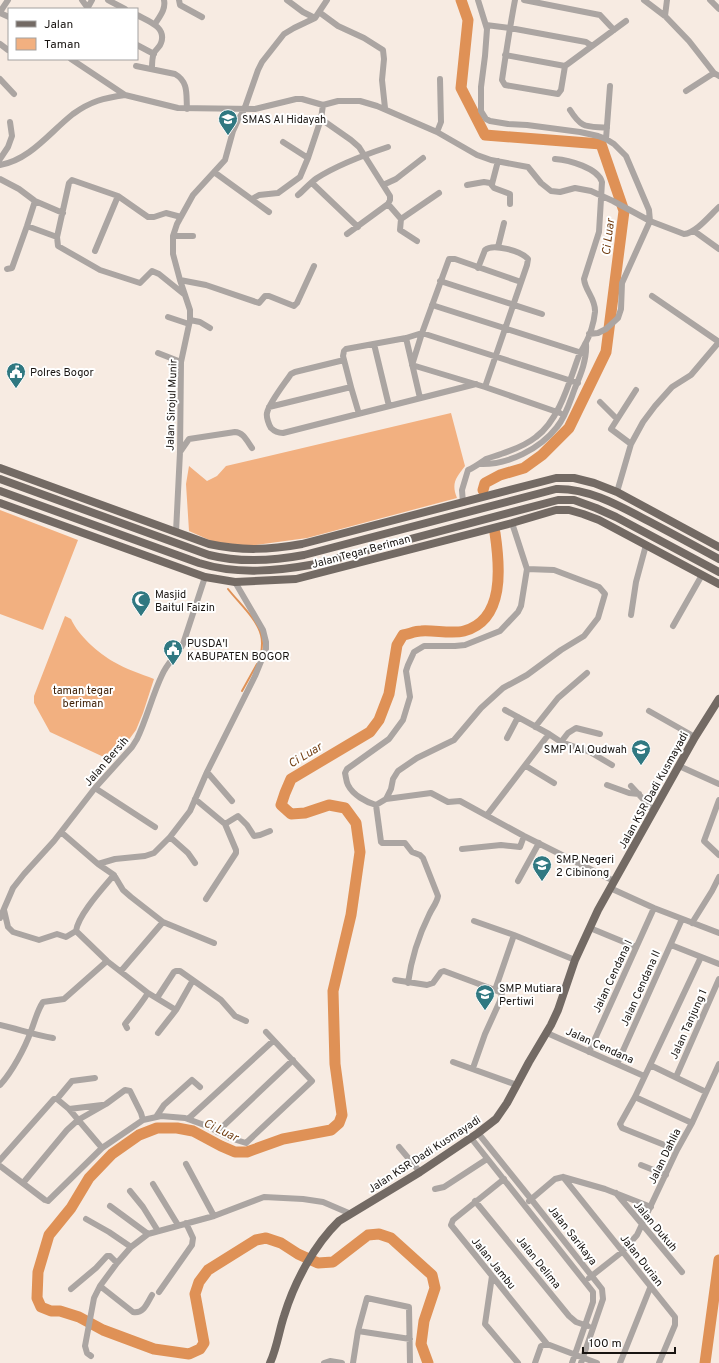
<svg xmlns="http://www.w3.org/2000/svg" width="719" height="1363" viewBox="0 0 719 1363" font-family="Overpass,sans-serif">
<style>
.green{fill:#f2b080}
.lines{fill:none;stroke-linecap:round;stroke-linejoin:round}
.stream{stroke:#df9156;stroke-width:2}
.river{stroke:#df9156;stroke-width:11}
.minor{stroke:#aba5a2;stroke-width:6}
.major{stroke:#736a64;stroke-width:8}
.labels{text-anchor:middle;stroke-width:4;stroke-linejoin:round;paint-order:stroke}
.poi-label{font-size:11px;fill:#181411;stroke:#fff;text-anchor:start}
.street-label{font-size:11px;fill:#181411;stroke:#fff}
.park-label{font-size:11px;fill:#412208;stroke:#fff}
.water-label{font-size:12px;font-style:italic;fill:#723f13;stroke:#fff}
</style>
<rect width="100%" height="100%" fill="#f7ebe2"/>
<path class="green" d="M451 413 465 466C456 478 451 483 457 498L307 538 248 546 214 542 189 531 186 484 189 466 207 481 217 476 226 466Z
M0 510 78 540 43 630 0 614Z
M65 616 71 619C78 635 98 653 114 662 126 669 141 674 154 679L143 713 136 730 119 753 108 759 50 732 34 703V696Z"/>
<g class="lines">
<path class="stream" d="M228 589C238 602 257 619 261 635 263 642 262 648 261 654
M242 691 257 664"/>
<path class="river" d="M461 0 468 20 461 88 485 135 601 144 624 211 606 352 569 428 542 455 524 468 500 475 485 483 483 490
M428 1363 421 1344 424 1321 435 1288 432 1275 391 1238 379 1234 368 1235 333 1262 318 1263 298 1254 281 1243 266 1238 256 1240 208 1270 199 1282 195 1294 204 1343 200 1349 189 1354 154 1349 103 1330 79 1317 60 1311H51L41 1307 37 1298 38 1272 49 1235 71 1208 89 1178 112 1154 139 1135 157 1128H177L193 1131 221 1146 235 1152H247L283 1139 331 1130 339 1123 342 1115 335 1064 333 991 351 915 360 852 356 823 345 808 329 805 305 813 291 814 281 805 285 793 291 779 370 732 379 720 389 694 397 645 403 635C409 634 415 631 421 631 434 630 452 634 464 631 505 620 500 567 495 533
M705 1363 719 1260"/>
<path class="minor" d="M82 0 87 7
M108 0 125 9
M179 0 180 5 202 17
M287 0 303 12 315 18
M478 0 487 29 485 56 481 87V111L486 119 490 121 508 124 527 125 580 132 598 136 606 139 614 144 626 156 649 210 650 221 622 283 621 309 618 318 606 329 598 333 589 334
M524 0 600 15 614 30
M644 0 665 16 689 41 714 73 719 76
M710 0 719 9
M87 9 92 0
M0 12 8 0
M319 12 338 26 364 38 383 50 384 59 382 80 385 108
M0 13 9 17
M137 15C148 21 167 27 161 43 160 47 156 49 154 53 152 57 152 64 152 69
M665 16 667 0
M155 24C160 16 166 9 164 0
M486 25 510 28 586 42 592 46
M0 44 8 50
M137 45 154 54
M505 55 565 66 561 90 558 94 505 85 502 80C506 53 510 26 515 0
M71 59 125 95 178 108 255 109 296 99H302L323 105 338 101H360L377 106 437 132 477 155 491 160 528 167 541 183 551 191 560 192 575 188 591 191 613 201 650 221 684 234C696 233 710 215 719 207
M136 66 175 74C189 82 186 95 187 109
M565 66 626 21
M0 79 14 94
M686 91 714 73
M570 110C582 129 586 126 607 128
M321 119 351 140 359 147 390 196V200L388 204 347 234
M437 132 441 122 440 79
M606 139 610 86
M283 142 308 158
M0 159 8 147 12 136 10 122
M0 165C30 160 50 132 73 114 91 101 104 98 125 95
M214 172 269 212
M0 179 19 189 35 201 63 213
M312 183 358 227
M492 184 498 161
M383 185 396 179 423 158
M467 185 484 182 490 183 494 188 510 194V204
M298 195C304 190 310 183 317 178 339 164 364 155 388 147
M252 199 259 195 278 193 300 177 308 158 321 119 323 105
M388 204 401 219 400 230 417 241
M181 217 166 213 154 217H148L118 196 72 180 69 183 57 237 58 246 100 270 140 283 152 271 159 274 185 295
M401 219 439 193
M27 226 57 237
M694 231 719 249
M173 236H193
M498 247 504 223
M95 251 118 196
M478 268 485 250C493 243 521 251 528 259L527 265 485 387
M7 269 12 268 27 226 35 201
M180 280 206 285 259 303 265 296H269L294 306 297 303 314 266
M440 281 542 314
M652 296 719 342
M432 305 582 353
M168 317 189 324
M190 320 200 322 210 328
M406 338 420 398
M374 344 389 406
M158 353 181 362
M344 360 295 372 291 374C285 383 269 403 267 413 266 417 269 425 271 428 274 431 278 433 283 433L476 384
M412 365 422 333 449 259H455L521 282
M412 365 485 387 560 413
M600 402 617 419
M269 407 351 387
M359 414 351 387 343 356 344 351 346 349 406 338 422 333 578 383
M631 444 611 429 636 390
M180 452 189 439 235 432C243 432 247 441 252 448
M480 464C508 465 540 449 557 427 566 416 570 401 575 388 581 374 587 359 586 344
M617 492 631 444 643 422 655 406 672 387 691 375 719 342
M463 503 462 490 468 470C475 467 480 463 486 459 491 457 496 456 501 454 513 450 526 445 536 437 559 420 569 383 578 358 580 352 583 349 585 344 590 336 594 322 595 312 596 299 585 291 584 279L599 232 602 182C598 168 569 160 555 159
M176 532 180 452 181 362 190 320V310L180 280 173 254V236L177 224 193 195 225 160 233 131 238 120 244 110 258 70 262 62 284 34 294 28 315 18 327 0
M631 615 636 582 646 545
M673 626 702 575
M505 710 549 734 561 742 590 752 612 765
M649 711 695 737
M535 727 558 698 587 673
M507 738 518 717
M561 742 568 733 576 728 600 734
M526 766 554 783
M679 766 719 784
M207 772 232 801
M607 785 629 793 639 794
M631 786 654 811
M95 788 155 827
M195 799 225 824 238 816 247 825 254 836 260 835 270 831
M386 799 431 793 448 802 460 801 524 836 614 881
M719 800 704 841 719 855
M376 805C366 802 353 795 348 785 346 781 346 777 345 773L347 769 389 739 403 720 410 697 406 671 408 665 414 652 424 646H455L465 645 500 631 518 612 521 606 527 569
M487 815 549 734
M61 832 98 864 115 859 145 856 154 853 170 837 190 811 207 772 255 676 266 649V642L263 630 235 582
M170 837 188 853 195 863
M462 849 501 845 520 847 524 836
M98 864 114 875 123 890 131 897 163 922
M114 875C103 888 78 915 76 931L107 961 148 993 176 1010
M518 881 539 843
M610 888 654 908 719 933
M206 899 236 853V850L225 824
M4 910 8 927 13 932 39 940 57 934 66 937 76 931
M0 918 13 888 24 874 54 841 95 788 132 747 137 739C147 718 152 696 162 675 167 663 177 655 183 644L205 577
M692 923 712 891 719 877
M590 928 636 947
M514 935 575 960
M671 945 719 964
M121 971 163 922 214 943
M395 980 427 985 433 983 441 972 444 971 495 990
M408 983C411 961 419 935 429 915 432 908 437 903 438 896L423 858 420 855 412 852 405 843H382L381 842 376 805 386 799 391 789 393 779 398 771 417 758 454 740 481 708 503 688 527 675 561 650 584 636 598 618 605 594 599 587 554 570 527 569 512 523
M157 998 174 972 176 971H180L221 1000 235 1016 246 1021
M0 1025C18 1029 35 1035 53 1038
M127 1028 125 1024C133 1014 141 1004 148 993
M158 1033 176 1010 193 980
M547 1033 644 1076
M589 1052 654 908
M453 1062 517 1085
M617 1064 682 919
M650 1065 706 1092
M473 1068 485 1034 500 1001 502 993 495 990 514 935 474 921
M676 1077 719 979
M0 1085C12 1072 25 1048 31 1031 35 1021 37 1011 43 1002L64 999 107 961
M635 1097 692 1123
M57 1099 72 1081 95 1078
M69 1109 102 1148
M156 1117 164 1105 192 1080 200 1087
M188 1119 273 1041
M143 1120 161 1116 185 1118 207 1126 230 1138 246 1143 312 1081 266 1032
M217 1132 293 1060
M478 1133 531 1199 602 1289 603 1299 581 1363
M471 1138 593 1292V1302L572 1363
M399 1147 420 1172
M677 1150 622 1128 620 1124 635 1097 701 957
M0 1160 54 1099H57L69 1109 102 1105
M186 1164 214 1216
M641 1165 666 1175
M0 1166 45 1200 48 1201 102 1148 143 1120 141 1113 130 1091 125 1090 106 1104 78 1120 67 1130 23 1183
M563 1177 675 1317V1325L659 1363
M563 1177 605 1189 651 1207
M504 1179 453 1220 451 1225 547 1344 597 1363
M153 1184 178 1225
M435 1189 444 1187 487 1159
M130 1191 143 1207 158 1231
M616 1193 682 1272
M475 1201 569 1316 576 1322 588 1326
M529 1201 555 1179 563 1177
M110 1206 148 1234
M86 1219 109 1232 131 1247
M492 1276 485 1324 518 1363
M589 1278 622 1252 637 1235 677 1150 692 1123 719 1064
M100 1286 133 1312C144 1314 147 1303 152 1295
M71 1289 96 1268 107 1256H110L117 1263
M159 1292 192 1245 193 1238 186 1223
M358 1331 410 1339
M91 1356 87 1353 85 1346 94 1298 100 1286 117 1263 131 1247 148 1234 214 1216 264 1197 303 1199 323 1202 351 1214
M324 1363 330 1361 342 1363
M353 1363 358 1331 367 1298 409 1307 410 1363
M535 1363 541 1346 547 1344
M620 1363 650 1288"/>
<path class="major" d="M0 468 209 544C242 551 269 550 302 544L556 478H574L594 483 617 492 719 547
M0 479 209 555C241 563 272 561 304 555L556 489C591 488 623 508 654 524 675 535 697 547 719 559
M0 491 199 563C237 575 277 571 316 564L558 500H574L596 508 616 517 719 572
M0 503 205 577 235 582 296 579 512 523 556 510H569L583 514 599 520 719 584
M270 1363C277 1348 279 1331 284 1316 294 1283 314 1245 339 1221L420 1172 478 1133 496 1119 507 1103 529 1062 551 1025 558 1010 575 960 598 910 695 737 719 699"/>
</g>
<defs>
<g id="school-pin" transform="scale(1)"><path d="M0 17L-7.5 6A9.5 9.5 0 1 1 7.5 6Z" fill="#307881" stroke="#fff"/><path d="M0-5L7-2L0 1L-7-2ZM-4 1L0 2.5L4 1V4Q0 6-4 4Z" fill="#fff"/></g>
<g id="civic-pin" transform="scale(1)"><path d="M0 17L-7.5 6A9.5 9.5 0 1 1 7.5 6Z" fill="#307881" stroke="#fff"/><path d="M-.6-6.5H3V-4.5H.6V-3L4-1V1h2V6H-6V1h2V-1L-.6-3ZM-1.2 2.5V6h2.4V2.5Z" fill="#fff"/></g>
<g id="mosque-pin" transform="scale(1)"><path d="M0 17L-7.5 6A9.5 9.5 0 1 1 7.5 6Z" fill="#307881" stroke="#fff"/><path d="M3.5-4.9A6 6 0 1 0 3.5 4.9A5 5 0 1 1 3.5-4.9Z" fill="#fff"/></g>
</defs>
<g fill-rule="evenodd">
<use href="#school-pin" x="228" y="119"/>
<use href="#civic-pin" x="16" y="372"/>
<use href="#mosque-pin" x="141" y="600"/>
<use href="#civic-pin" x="173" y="649"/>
<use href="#school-pin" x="641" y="749"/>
<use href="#school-pin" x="542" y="865"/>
<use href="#school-pin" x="485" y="994"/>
</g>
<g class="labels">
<g class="poi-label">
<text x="242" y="123">SMAS Al Hidayah</text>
<text x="30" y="376">Polres Bogor</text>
<text x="155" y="598">Masjid<tspan x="155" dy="13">Baitul Faizin</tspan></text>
<text x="187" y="647">PUSDA'I<tspan x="187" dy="13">KABUPATEN BOGOR</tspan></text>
<text x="627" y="753" text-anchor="end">SMP I Al Qudwah</text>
<text x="556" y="863">SMP Negeri<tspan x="556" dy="13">2 Cibinong</tspan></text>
<text x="499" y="992">SMP Mutiara<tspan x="499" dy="13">Pertiwi</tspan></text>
</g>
<g class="street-label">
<text transform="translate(171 405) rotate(-88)" y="4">Jalan Sirojul Munir</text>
<text transform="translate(361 551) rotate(-15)" y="4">Jalan Tegar Beriman</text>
<text transform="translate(106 761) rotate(-49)" y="4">Jalan Bersih</text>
<text transform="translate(653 790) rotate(-61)" y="4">Jalan KSR Dadi Kusmayadi</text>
<text transform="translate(612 976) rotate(-65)" y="4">Jalan Cendana I</text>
<text transform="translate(640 988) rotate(-66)" y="4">Jalan Cendana II</text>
<text transform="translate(688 1024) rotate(-66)" y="4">Jalan Tanjung 1</text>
<text transform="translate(600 1045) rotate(24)" y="4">Jalan Cendana</text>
<text transform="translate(424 1154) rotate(-33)" y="4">Jalan KSR Dadi Kusmayadi</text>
<text transform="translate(664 1156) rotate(-64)" y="4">Jalan Dahlia</text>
<text transform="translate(656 1226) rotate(50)" y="4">Jalan Dukuh</text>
<text transform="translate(573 1235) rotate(52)" y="4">Jalan Sarikaya</text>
<text transform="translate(642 1260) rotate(52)" y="4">Jalan Durian</text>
<text transform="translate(539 1262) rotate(51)" y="4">Jalan Delima</text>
<text transform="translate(494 1263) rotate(51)" y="4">Jalan Jambu</text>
</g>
<g class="park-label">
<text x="83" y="694">taman tegar<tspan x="83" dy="13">beriman</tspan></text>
</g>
<g class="water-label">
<text transform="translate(608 237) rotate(-83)" y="4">Ci Luar</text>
<text transform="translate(305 755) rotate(-31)" y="4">Ci Luar</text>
<text transform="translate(221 1130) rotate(26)" y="4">Ci Luar</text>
</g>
</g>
<rect x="8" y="8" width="130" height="52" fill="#ffffff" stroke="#a3a1a0"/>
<rect x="16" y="21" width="20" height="6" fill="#736a64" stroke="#a3a1a0"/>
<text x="44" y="28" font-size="12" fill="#181411">Jalan</text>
<rect x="16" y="38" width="20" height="12" fill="#f2b080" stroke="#a3a1a0"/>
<text x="44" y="48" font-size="12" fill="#181411">Taman</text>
<path d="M583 1347v6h92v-6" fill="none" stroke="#181411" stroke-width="2"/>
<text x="589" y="1347" font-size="12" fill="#181411" stroke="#ffffff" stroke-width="3" paint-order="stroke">100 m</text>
</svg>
